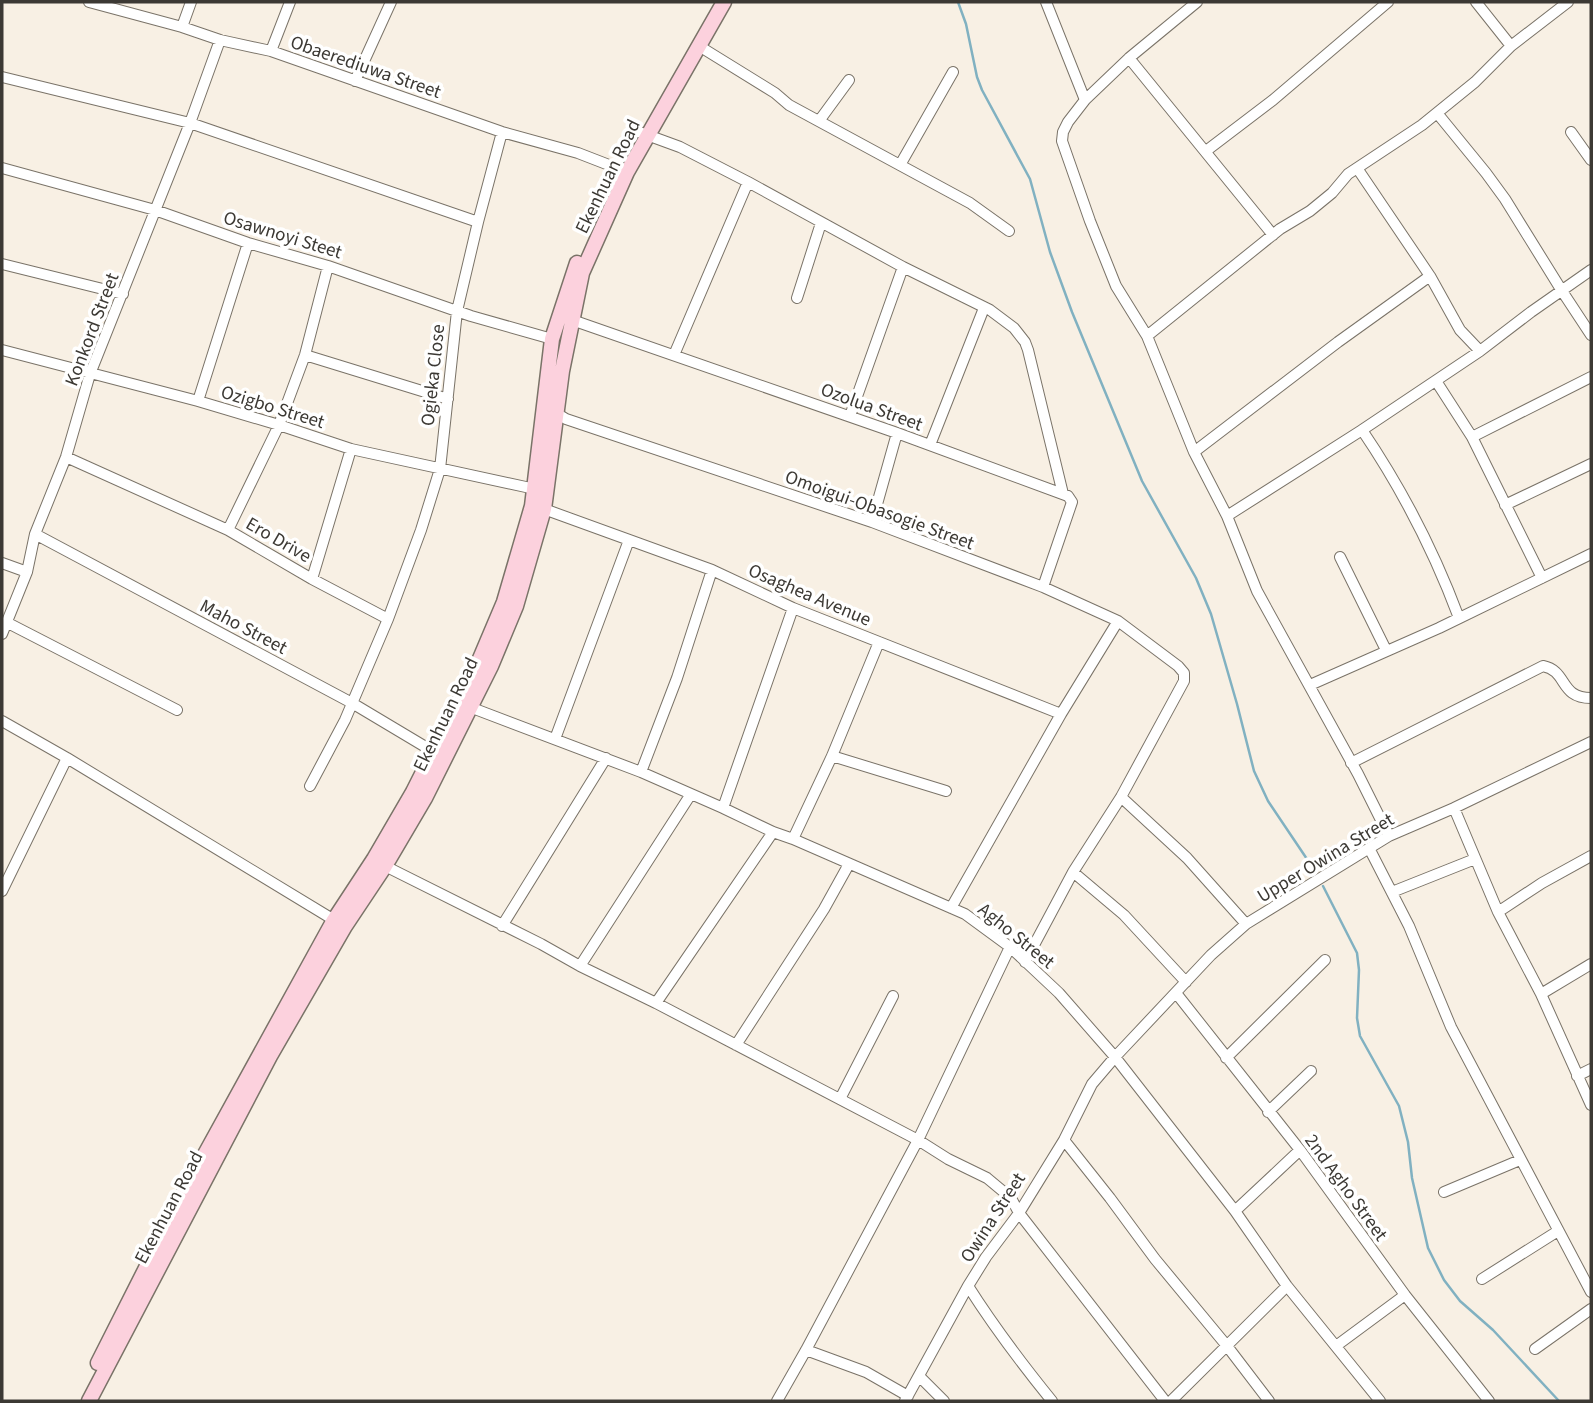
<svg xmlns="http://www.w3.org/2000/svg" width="1593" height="1403" viewBox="0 0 1593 1403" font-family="'Source Sans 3',sans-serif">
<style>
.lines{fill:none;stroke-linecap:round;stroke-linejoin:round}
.stream{stroke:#81b1c1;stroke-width:2.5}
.minor-casing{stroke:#7a7368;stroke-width:12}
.secondary-casing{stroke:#7a7368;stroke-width:17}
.minor{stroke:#fff;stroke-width:10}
.secondary{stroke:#fcd1dd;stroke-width:14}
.labels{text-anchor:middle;stroke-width:7;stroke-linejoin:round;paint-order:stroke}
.street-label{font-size:19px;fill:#3c3934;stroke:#fff}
</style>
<rect width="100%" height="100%" fill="#f8f0e4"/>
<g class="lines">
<path class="stream" d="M958 2 966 24 977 77 982 90 1030 179 1050 252 1072 312 1142 481 1196 578 1211 614 1237 704 1254 771 1268 801 1315 871
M1323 886 1357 953 1359 970 1357 1018 1360 1036 1399 1106 1408 1142 1412 1178 1428 1248 1444 1280 1460 1301 1493 1330 1559 1401"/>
<g class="minor-casing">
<path id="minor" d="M89 2 182 27 220 40 271 51 502 132 578 153 627 172
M1046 2 1085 100
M1197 2 1129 58 1085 100 1068 122 1063 132 1062 141 1090 221 1116 286 1147 336 1194 452 1227 516 1257 591 1358 774 1389 836
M1476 2 1511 46
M182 27 191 2
M699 46 775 93 789 105 970 203 1009 231
M271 51 290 2
M1129 58 1273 235
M2 77 190 123 478 222
M355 81 391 2
M1437 113 1486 173 1505 199 1562 291 1591 335
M819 121 849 80
M639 132 680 147 748 182 903 267 990 310 1014 328 1025 342 1028 350 1063 494
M1571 132 1591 160
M1206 151 1273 100 1388 2
M900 165 953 72
M2 168 155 210 248 243 328 266 471 316 552 339
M1357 168 1430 276 1460 330 1480 351
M2 264 123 294
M797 298 821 223
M572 320 897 433 1068 496 1072 502 1043 587
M1147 336 1280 229 1310 211 1332 193 1348 174 1422 125 1475 82 1511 46 1568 2
M2 350 198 401 279 425 351 449 535 489
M305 355 448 399
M674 355 748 182
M1436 381 1472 437 1542 578
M198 401 248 243
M556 413 566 419 872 522 1043 587 1118 621 1178 666 1184 673V681L1121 797 1073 872 1025 962
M850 416 903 267
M1362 430C1402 489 1434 551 1459 618
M1472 437 1591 377
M930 445 984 308
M1194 452 1338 342 1430 276
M66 457 228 530 312 579 388 619
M1505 505 1591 464
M544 509 712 570 793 608 1061 714
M1227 516 1362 430 1480 351 1531 312 1591 270
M872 522 897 433
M228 530 279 425 305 355 328 266
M35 534 352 703 434 752
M1340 557 1386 650
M2 563 27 572
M312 579 351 449
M6 622 177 710
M2 634 27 572 35 534 66 457 90 374 190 123 220 40
M1310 685 1439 628 1591 554
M467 706 641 772 723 808 773 832 793 839 965 914 1010 947 1059 993 1115 1057 1235 1211 1287 1286 1380 1401
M2 721 67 758 334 920
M555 739 629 540
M832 756 946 791
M1351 763 1543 666C1568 671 1559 698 1591 698
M641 772 677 678 712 570
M310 786 345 720 388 619 421 530 440 469 457 311 478 222 502 132
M1121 797 1187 858 1246 924
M723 808 793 608
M1454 808 1498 912 1541 994 1591 1105
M793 839 832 756 879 642
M1369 848 1409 926 1451 1027 1591 1292
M385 866 541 944 580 966 656 1003 773 832
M1073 872 1124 915 1186 982
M2 891 67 758
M1392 892 1475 859
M951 908 1061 714 1118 621
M1498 912 1542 883 1591 856
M502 926 606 758
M580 966 691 794
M1176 993 1300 1150 1405 1295 1489 1401
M1541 994 1591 964
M656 1003 918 1140 948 1159 987 1178 1011 1198 1019 1213 1165 1401
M736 1045 824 909 849 864
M1226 1058 1325 960
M1577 1076 1591 1069
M840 1099 893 996
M1268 1112 1311 1071
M1064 1140 1110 1198 1155 1259 1227 1346 1269 1401
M1444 1192 1520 1160
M1235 1211 1300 1150
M1482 1279 1558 1231
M968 1286C994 1327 1022 1364 1052 1401
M1336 1346 1405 1295
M1535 1349 1591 1309
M806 1350 866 1372 908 1396
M920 1377 944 1401
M777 1401 806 1350 918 1140 1010 947
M905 1401 968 1286 986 1257 1019 1213 1064 1140 1092 1084 1115 1057 1211 955 1246 924 1389 836 1454 808 1591 742
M1171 1401 1287 1286"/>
</g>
<g class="secondary-casing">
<path id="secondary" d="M98 1363 187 1187 334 920 374 859 413 792 479 661 504 602 532 506 552 339 577 263
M89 1401 270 1056 345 926 385 866 425 798 491 666 516 606 544 509 562 371 582 273 627 172 724 2"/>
</g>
<use href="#minor" class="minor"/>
<use href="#secondary" class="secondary"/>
</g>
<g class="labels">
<g class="street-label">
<text transform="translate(366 66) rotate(19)" y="7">Obaerediuwa Street</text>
<text transform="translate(607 176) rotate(-64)" y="7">Ekenhuan Road</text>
<text transform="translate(283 234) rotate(17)" y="7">Osawnoyi Steet</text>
<text transform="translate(91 329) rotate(-69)" y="7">Konkord Street</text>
<text transform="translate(432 375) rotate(-84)" y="7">Ogieka Close</text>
<text transform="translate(273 406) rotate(17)" y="7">Ozigbo Street</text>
<text transform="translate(872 406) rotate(20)" y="7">Ozolua Street</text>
<text transform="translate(880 509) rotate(20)" y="7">Omoigui-Obasogie Street</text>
<text transform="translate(279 539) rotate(30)" y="7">Ero Drive</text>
<text transform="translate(810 594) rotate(23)" y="7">Osaghea Avenue</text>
<text transform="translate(244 626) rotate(28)" y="7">Maho Street</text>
<text transform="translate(445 714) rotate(-64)" y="7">Ekenhuan Road</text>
<text transform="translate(1325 857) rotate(-31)" y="7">Upper Owina Street</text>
<text transform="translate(1017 935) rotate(39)" y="7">Agho Street</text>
<text transform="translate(1347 1187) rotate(54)" y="7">2nd Agho Street</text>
<text transform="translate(168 1207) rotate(-62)" y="7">Ekenhuan Road</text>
<text transform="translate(992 1217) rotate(-57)" y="7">Owina Street</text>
</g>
</g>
<rect width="1593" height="1403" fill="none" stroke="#3c3934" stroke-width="7"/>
</svg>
